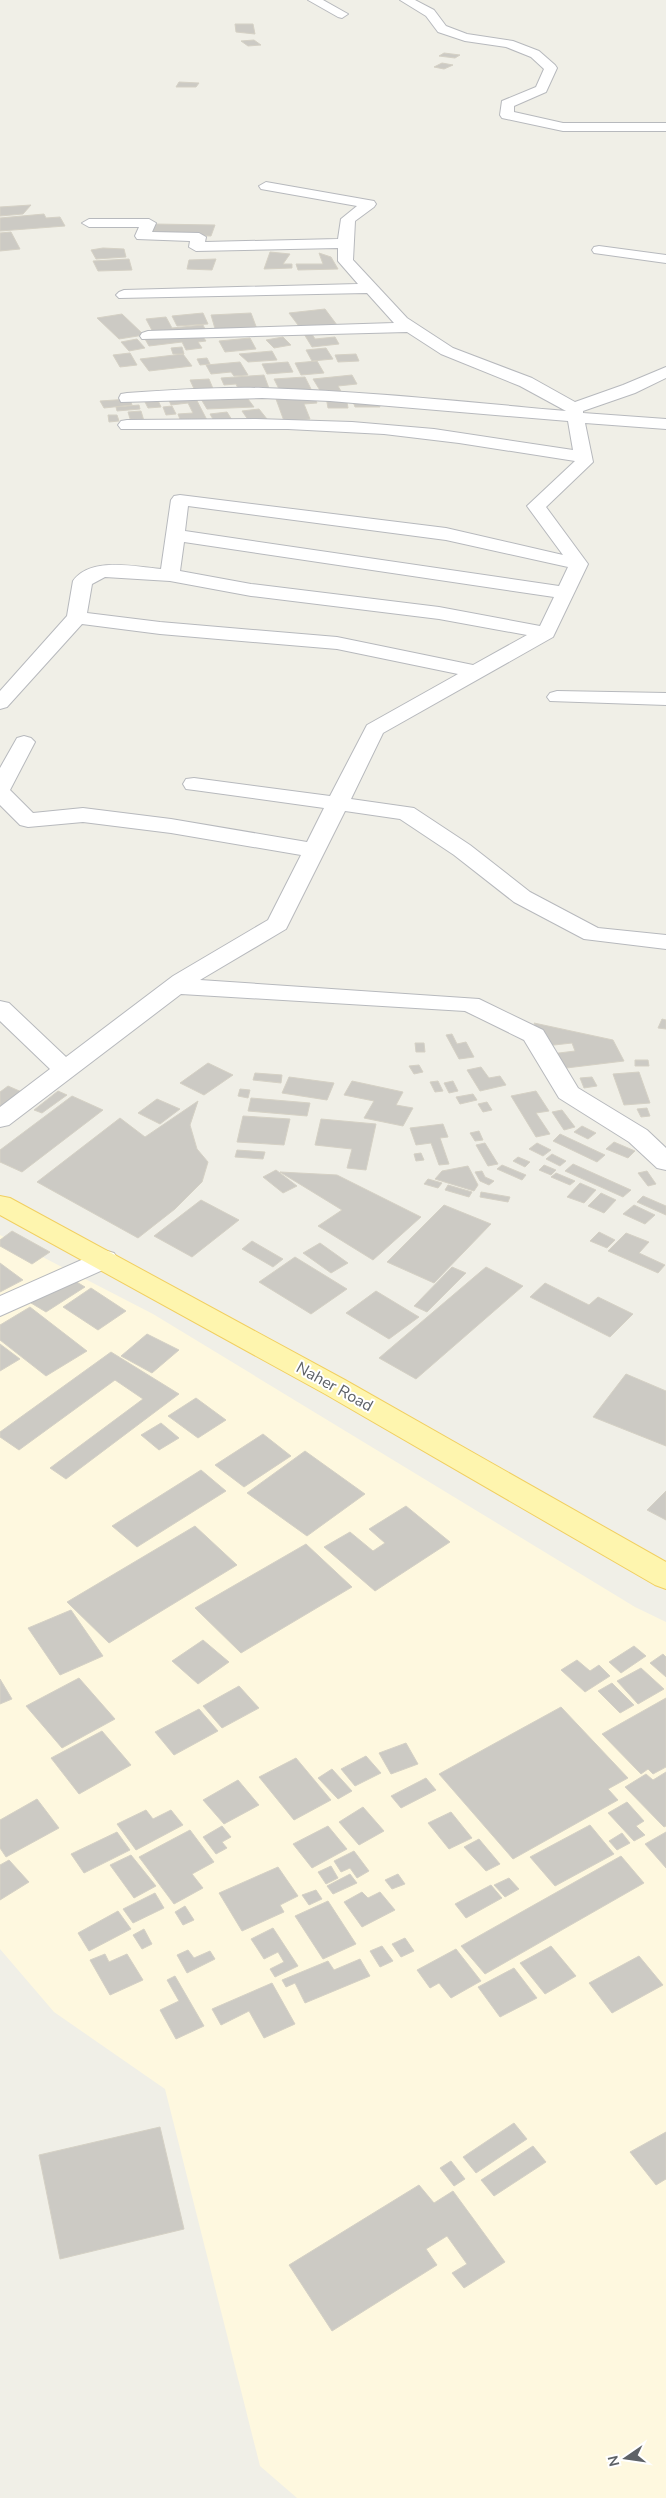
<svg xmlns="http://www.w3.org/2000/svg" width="666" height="2498" viewBox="0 0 666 2498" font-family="'Nunito Sans',sans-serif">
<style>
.commercial{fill:#fef8df}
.building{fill:#cccac4;stroke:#d5d1c5}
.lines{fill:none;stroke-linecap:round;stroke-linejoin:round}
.street-casing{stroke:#b7b9bd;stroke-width:2}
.primary-casing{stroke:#f1cf60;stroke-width:2}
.street{fill:#fff;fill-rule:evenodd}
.primary{fill:#fef5ae;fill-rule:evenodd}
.labels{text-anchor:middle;stroke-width:4;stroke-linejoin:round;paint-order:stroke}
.street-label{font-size:16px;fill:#5e6267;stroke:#fff}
</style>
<rect width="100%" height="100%" fill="#f0efe7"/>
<path class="commercial" d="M0 1235 153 1314 635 1607 666 1622V2498H297L260 2466 165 2089 54 2012 0 1949Z"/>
<path class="building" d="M235 24H253L255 34 236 32Z
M254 40 261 45 248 46 241 41Z
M444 53 460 55 455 58 439 56Z
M442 63 453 65 444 69 434 67Z
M179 82 199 83 196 87H176Z
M31 205 23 214 0 216V207Z
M44 214 46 218 60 217 65 226 0 231V218Z
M154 224 215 225 211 236 149 234Z
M11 232 20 249 0 251V233Z
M103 248 124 249 126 257 96 259 91 250Z
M270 252 290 254 283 264H292V268L264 269Z
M319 253 331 257 338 269 298 270 296 264H323Z
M129 259 132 270 98 271 93 261Z
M216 259 212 270 187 269 189 260Z
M325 309 337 325 301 329 289 313Z
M203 313 208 324 177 326 172 316Z
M251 313 257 329 216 332 211 315Z
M122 314 144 335 119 339 97 318Z
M166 317 172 328 203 325 206 331 155 336 146 319Z
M201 334 206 341 198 342 202 348 186 350 182 342 149 346 145 339Z
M304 334H312L315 339 335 337 339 344 312 347Z
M283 337 291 345 274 348 266 340Z
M250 338 256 349 225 352 219 341Z
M137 339 145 348 129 351 121 342Z
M182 347 184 354H173L171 348Z
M326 348 333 359 312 361 306 350Z
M272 351 277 360 248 362 239 354Z
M130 353 137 365 120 367 113 355Z
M183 354 192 366 149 371 140 359Z
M356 354 359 361 338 362 335 355Z
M207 358 210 364 200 365 197 359Z
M317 361 324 373 301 375 295 363Z
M240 362 248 375 234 376 231 372 211 374 206 365Z
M288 362 293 372 267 374 262 364Z
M264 375 270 391 240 393 236 384 224 385 221 378Z
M352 375 357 384 338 386 342 393 321 392 313 379Z
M305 377 311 389 280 391 274 379Z
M209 379 214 391 196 393 190 380Z
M194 395 207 420 181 422 178 414 193 413 188 403 171 405 168 398Z
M245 395 254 407 207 409 201 399Z
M314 396 317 403 304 404 310 419 284 421 276 399Z
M346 396 348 408H328L326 397Z
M157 398 161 407 148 408 144 400Z
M130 399 132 405 104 408 100 401Z
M352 399H378L380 407H355Z
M139 405 140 409 117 411 116 407Z
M172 406 176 414 166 415 163 407Z
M259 409 267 419 249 421 242 411Z
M141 411 144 421 131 422 128 412Z
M227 412 232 420 214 421 210 414Z
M108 415H117L119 421 109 422Z
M662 1019 666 1020V1029L658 1028Z
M534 1023 613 1040 624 1061 558 1069 551 1054 575 1051 572 1043 545 1046Z
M452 1034 457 1044 466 1042 474 1057 459 1059 446 1035Z
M415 1043H424L425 1052H416Z
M635 1060H648L649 1066H635Z
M208 1063 233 1075 204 1095 180 1083Z
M419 1065 423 1072 414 1074 409 1066Z
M481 1067 489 1078 500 1076 506 1085 480 1091 467 1070Z
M639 1072 650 1103 624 1105 613 1074Z
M255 1073 282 1075 281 1083 253 1080Z
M289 1077 334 1083 327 1100 282 1093Z
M592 1077 597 1086 584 1088 580 1078Z
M352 1081 403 1092 396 1105 413 1108 403 1126 364 1118 374 1101 344 1095Z
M438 1081 443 1091 435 1092 430 1082Z
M453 1081 458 1091 449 1093 444 1083Z
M8 1086 40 1100 0 1109V1092Z
M240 1089 250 1090 248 1098 238 1096Z
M58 1091 67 1095 42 1113 34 1110Z
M536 1091 549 1111 536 1113 550 1134 536 1137 511 1096Z
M473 1094 477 1100 460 1104 456 1097Z
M72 1096 103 1110 22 1172 0 1162V1150Z
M251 1098 310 1103 307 1116 248 1111Z
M157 1099 180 1109 160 1124 138 1113Z
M198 1101 190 1125 197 1149 208 1162 202 1182 175 1209 138 1238 37 1182 120 1118 145 1137Z
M487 1102 492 1110 483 1112 478 1104Z
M647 1108 650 1116 641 1117 637 1109Z
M562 1110 575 1127 564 1130 552 1112Z
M243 1116 290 1119 284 1145 237 1142Z
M321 1119 376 1124 366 1170 347 1168 352 1149 315 1145Z
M443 1124 448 1137 440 1138 449 1164 439 1165 431 1143 416 1145 410 1128Z
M582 1126 596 1133 588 1139 574 1132Z
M479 1131 483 1140 475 1141 470 1133Z
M560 1134 605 1155 597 1162 553 1141Z
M614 1142 635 1151 628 1158 606 1149Z
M485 1143 498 1164 488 1166 476 1145Z
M537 1143 551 1150 543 1156 529 1149Z
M237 1150 265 1152 263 1159 235 1157Z
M421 1153 424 1160 416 1161 414 1154Z
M552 1154 566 1161 560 1166 546 1159Z
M518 1157 530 1162 525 1167 513 1161Z
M573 1164 631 1190 623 1197 565 1171Z
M502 1165 526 1175 522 1180 497 1169Z
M544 1165 556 1170 551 1175 539 1170Z
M468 1166 478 1185 474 1191 435 1179 442 1171Z
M276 1170 297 1186 283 1193 263 1177Z
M482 1171 485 1177 494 1181 489 1185 480 1181 475 1172Z
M647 1171 656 1184 648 1186 638 1173Z
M280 1172 337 1175 421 1217 373 1260 318 1226 342 1210Z
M556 1173 575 1181 570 1185 551 1177Z
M428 1179 442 1183 438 1188 424 1184Z
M580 1183 596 1190 584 1203 567 1197Z
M448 1185 472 1192 469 1197 445 1190Z
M481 1192 510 1197 508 1202 480 1197Z
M601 1193 616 1200 604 1213 588 1206Z
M643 1196 666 1206V1215L637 1202Z
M201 1200 239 1220 192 1257 154 1236Z
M444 1205 491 1224 434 1283 387 1262Z
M634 1205 655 1215 645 1224 623 1214Z
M12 1231 50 1252 32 1264 0 1246V1240Z
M599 1232 615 1240 607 1248 590 1241Z
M626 1233 649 1242 639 1253 665 1265 658 1273 608 1251Z
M252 1241 283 1259 273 1267 242 1249Z
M320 1243 348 1263 331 1273 303 1253Z
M295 1257 347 1289 311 1314 259 1282Z
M0 1263 23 1280 0 1292Z
M452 1267 466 1273 427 1312 414 1306Z
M486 1267 523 1286 416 1379 379 1358Z
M70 1278 85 1287 46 1312 31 1303Z
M545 1283 589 1305 598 1297 633 1314 610 1337 530 1297Z
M91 1288 126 1311 98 1330 63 1307Z
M376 1291 419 1317 389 1339 346 1313Z
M30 1307 87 1351 46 1376 0 1340V1325Z
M147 1334 179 1350 152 1373 121 1356Z
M0 1344 20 1359 0 1371Z
M111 1352 179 1394 66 1479 50 1468 143 1399 115 1380 19 1450 0 1437V1432Z
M626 1374 666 1391V1446L593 1417Z
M196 1398 226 1420 198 1438 168 1416Z
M161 1423 179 1438 159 1450 141 1435Z
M263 1434 291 1456 244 1487 215 1465Z
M305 1451 365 1494 307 1536 247 1493Z
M201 1470 226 1491 137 1547 112 1526Z
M666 1491V1520L647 1510Z
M406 1506 450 1542 375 1591 324 1547 350 1532 373 1551 385 1543 369 1529Z
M195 1526 237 1565 109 1643 67 1602Z
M306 1544 352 1587 241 1653 195 1608Z
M71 1610 103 1656 60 1675 28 1628Z
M203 1640 229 1662 198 1684 172 1661Z
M634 1646 646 1656 621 1673 609 1662Z
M663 1654 666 1657V1677L650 1663Z
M577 1660 590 1671 599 1665 610 1676 585 1692 561 1670Z
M641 1668 664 1689 638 1704 617 1681Z
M79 1678 115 1719 62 1748 26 1706Z
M0 1679 12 1699 0 1704Z
M612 1683 634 1705 620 1713 598 1691Z
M239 1686 259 1708 222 1728 203 1706Z
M666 1698V1767L653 1774 648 1769 641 1774 602 1734Z
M561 1707 628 1778 608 1789 618 1800 513 1859 439 1774Z
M199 1709 218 1731 174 1755 155 1732Z
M102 1731 131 1765 79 1794 51 1758Z
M406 1743 418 1764 391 1774 379 1753Z
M366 1756 381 1773 355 1786 341 1769Z
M296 1758 331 1800 294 1820 259 1777Z
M332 1769 352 1791 338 1799 318 1778Z
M666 1772V1826L664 1827 625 1787 646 1774 653 1780Z
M426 1778 436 1790 401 1808 391 1796Z
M238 1780 259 1805 224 1824 203 1800Z
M37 1799 59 1828 6 1857 0 1848V1820Z
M627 1802 644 1821 636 1826 645 1835 634 1841 608 1813Z
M363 1807 384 1831 359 1845 339 1822Z
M146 1810 153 1819 171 1810 183 1825 136 1850 117 1824Z
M451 1812 472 1838 449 1849 428 1823Z
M590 1825 614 1854 555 1886 530 1857Z
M222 1826 231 1837 222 1842 227 1848 216 1854 203 1837Z
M328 1826 347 1849 312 1868 293 1844Z
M190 1830 214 1862 192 1874 203 1888 174 1904 139 1857Z
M117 1832 130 1850 84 1873 71 1854Z
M666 1832V1868L645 1844Z
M622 1833 630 1843 617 1850 609 1841Z
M479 1839 500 1864 486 1871 464 1847Z
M354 1851 369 1871 357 1878 350 1868 341 1872 334 1861Z
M131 1855 156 1886 134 1898 110 1865Z
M621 1856 644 1883 485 1974 461 1946Z
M9 1860 29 1882 0 1900V1865Z
M331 1866 338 1878 326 1884 318 1872Z
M278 1867 298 1896 280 1905 284 1912 242 1931 219 1893Z
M350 1874 357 1883 333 1894 327 1886Z
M398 1874 405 1884 392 1889 385 1880Z
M509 1878 519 1889 505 1897 494 1885Z
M491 1885 502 1898 466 1918 455 1904Z
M316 1890 322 1899 309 1905 302 1895Z
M362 1892 368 1898 380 1892 395 1910 362 1927 344 1902Z
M155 1893 164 1908 133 1923 123 1909Z
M328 1901 356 1944 323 1959 295 1916Z
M185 1906 194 1920 183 1925 175 1912Z
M118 1911 131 1929 89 1951 78 1933Z
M273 1928 298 1966 275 1977 270 1969 284 1962 278 1952 264 1959 251 1939Z
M144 1929 152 1944 142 1949 133 1935Z
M405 1938 414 1951 401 1957 392 1944Z
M382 1946 393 1961 380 1967 370 1951Z
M551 1946 576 1976 545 1994 520 1963Z
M456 1949 481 1981 451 1998 439 1983 430 1988 417 1970Z
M188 1950 194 1958 210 1951 215 1959 187 1973 177 1955Z
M105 1954 109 1962 127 1954 143 1980 110 1995 90 1960Z
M639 1956 663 1985 612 2013 589 1983Z
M360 1959 370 1976 305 2003 295 1983 286 1987 282 1980 328 1961 334 1970Z
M514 1968 537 1998 500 2017 478 1987Z
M175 1976 204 2026 176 2039 160 2010 179 2001 167 1980Z
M272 1983 295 2024 264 2038 249 2011 221 2025 212 2009Z
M514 2123 527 2139 476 2173 463 2157Z
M160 2127 184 2229 60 2259 39 2155Z
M666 2132V2179L656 2185 630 2152Z
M533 2146 546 2162 494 2196 481 2180Z
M451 2161 465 2179 454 2186 440 2168Z
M419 2185 434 2203 453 2191 505 2262 464 2288 452 2273 467 2264 447 2236 426 2249 437 2265 332 2331 289 2265Z"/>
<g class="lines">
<g class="street-casing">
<path id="street" d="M308 0H323L348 14 342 18 338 17Z
M400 0H415L434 10 446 26 467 34 513 41 539 51 555 65 557 68 546 92 514 106V112L563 123H666V131H563L502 118 500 115 502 101 536 87 544 69 531 57 506 47 465 41 438 32 426 16Z
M266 182 374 201 376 204 374 207 355 221 353 260 407 318 453 348 532 378 575 402 623 385 666 367V378L635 393 583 411V413L666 419V429L585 423 593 462 546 507 588 564 553 637 383 733 351 799 414 808 470 845 530 892 598 928 666 935V949L584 939 514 902 454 855 400 819 345 811 286 929 200 980 479 999 543 1030 578 1088 647 1130 666 1148V1170L657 1168 629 1142 559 1098 524 1040 465 1011 181 994 9 1125 0 1127V1107L50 1069 0 1021V1001L9 1003 66 1057 173 976 268 920 301 855 171 833 83 822 28 827 20 825 0 805V768L17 738 24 736 31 738 35 742 10 790 33 813 83 808 171 819 307 842 324 808 194 790 186 789 183 784 186 779 194 778 330 796 367 725 458 674 337 649 160 634 82 624 7 707 0 709V691L67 616 73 581C91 556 136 567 161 569L171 500 174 496 180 495 446 528 563 555 527 506 575 461 459 443 384 434 288 429H121L118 425 121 421 127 420 256 419 352 422 434 429 573 450 568 421 330 401 262 398 121 402 119 398 121 394 127 393C172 390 218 387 263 388 365 391 465 402 566 411L520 386 441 354 407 332 142 339 140 336 142 333 148 331 394 323 367 293 119 298 116 295 119 292 124 290 358 284 338 261V248L196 251 189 247 190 241 137 239 135 236 139 227H89L82 223 89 219H149L156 223 152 232 199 233 206 237 205 242 338 239 341 219 357 206 261 189 259 186ZM188 506 446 540 568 567 559 586 185 531ZM184 542 554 597 540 626 439 607 251 584 180 571ZM105 577 170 581 251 596 439 619 527 635 473 665 337 637 160 622 87 613 92 584Z
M599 246 666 255V263L594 253 592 250 594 247Z
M557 691 666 693V705L550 701 547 697 550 693Z
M104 1250 114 1253 118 1259 114 1265 0 1316V1296Z"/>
</g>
<g class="primary-casing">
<path id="primary" d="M0 1196 10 1198 345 1380 666 1562V1589L655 1585 325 1394 0 1215Z"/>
</g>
<use href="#street" class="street"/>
<use href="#primary" class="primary"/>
</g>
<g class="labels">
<g class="street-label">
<text transform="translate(335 1386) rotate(29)" y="6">Naher Road</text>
</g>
</g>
<g transform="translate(626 2458) rotate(257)" stroke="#ffffff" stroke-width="4" paint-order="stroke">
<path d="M0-4L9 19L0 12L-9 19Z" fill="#5e6267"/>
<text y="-8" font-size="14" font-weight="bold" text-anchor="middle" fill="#5e6267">N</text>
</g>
</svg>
